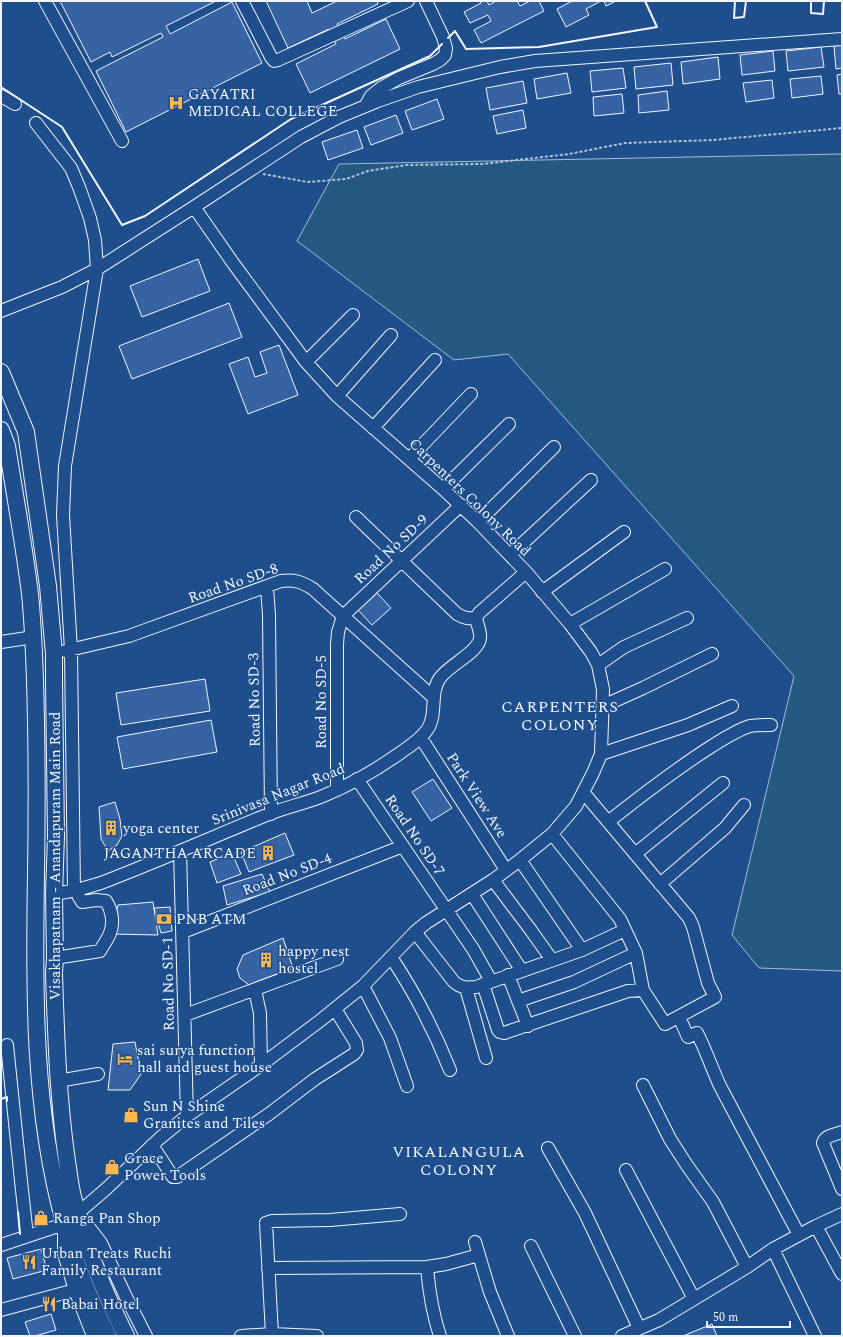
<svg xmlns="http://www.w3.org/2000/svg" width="843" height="1337" viewBox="0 0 843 1337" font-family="Spectral,serif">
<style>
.green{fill:#245a82;stroke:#a8bbd7}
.building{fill:#3563a3;stroke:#f2f6ff}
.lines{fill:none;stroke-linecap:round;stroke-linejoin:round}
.minor-casing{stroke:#f2f6ff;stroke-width:14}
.major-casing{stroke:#f2f6ff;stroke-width:18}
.path{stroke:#b3c4dc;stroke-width:2;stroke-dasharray:3 2;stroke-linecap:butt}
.minor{stroke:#1f4e8c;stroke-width:12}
.major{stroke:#1f4e8c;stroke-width:16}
.wall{stroke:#f2f6ff;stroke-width:2}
.labels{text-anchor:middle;stroke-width:3;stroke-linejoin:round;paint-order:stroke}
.poi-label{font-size:15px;fill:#f2f6ff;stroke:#1f4e8c;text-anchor:start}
.street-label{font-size:15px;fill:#f2f6ff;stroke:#1f4e8c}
.neighbourhood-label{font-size:16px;letter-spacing:1px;fill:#f2f6ff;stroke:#1f4e8c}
</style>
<rect width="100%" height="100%" fill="#1f4e8c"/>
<path class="green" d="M842 154V971L759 968 732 935 794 676 508 354 454 360 297 241 339 164Z"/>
<path class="building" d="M60 1H216L166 26 170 34 232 2 262 63 126 132 96 71 163 37 161 33 112 57 110 52 91 62Z
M266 1H307L312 13 337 1H377L378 4 337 24 345 39 386 19 400 49 310 93 296 64 336 44 329 29 288 48Z
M480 1H487L489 5 496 1H517L520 6 530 1H539L544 11 481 43 474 30 491 21 488 15 470 23 464 12 481 3Z
M572 1H601L586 9 589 15 566 27 557 9Z
M604 1H616L606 6Z
M842 45V68L836 69 834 46Z
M821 47 824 67 788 71 786 51Z
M773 51 775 71 742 75 740 55Z
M718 57 720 79 683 84 681 62Z
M671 63 673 85 636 89 634 67Z
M623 68 626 88 592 92 590 71Z
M567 73 571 93 537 99 534 79Z
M842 74V94H839L837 75Z
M821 76 823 94 792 98 790 79Z
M772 80 774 98 746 102 743 83Z
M523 81 527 103 490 110 486 88Z
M667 91 669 110 639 113 638 95Z
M622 94 624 113 594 116 593 97Z
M437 99 444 119 412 130 405 111Z
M523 110 526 128 497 134 493 116Z
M396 115 403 133 371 145 364 127Z
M357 130 363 148 328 160 322 142Z
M198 259 210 291 142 317 130 286Z
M229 303 242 337 132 379 119 346Z
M279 345 298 395 248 414 229 364 248 357 255 377 267 373 260 352Z
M377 593 391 608 372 625 358 610Z
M205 679 210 711 121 725 116 693Z
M211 720 217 752 123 769 117 737Z
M433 779 452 808 431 821 412 792Z
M115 802 120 819 122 836 117 845 108 851 101 839 99 807Z
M285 833 294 855 249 872 241 852Z
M232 853 241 874 217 883 210 862Z
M262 874 270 892 227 905 223 886Z
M153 902 158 935 110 934 118 905Z
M170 907 172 931 161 933 154 908Z
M283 938 292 965 277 974 249 985 240 978 237 969 243 955Z
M135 1042 141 1074 130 1090H108L113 1044Z
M41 1249 47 1270 13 1279 7 1258Z
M51 1314 56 1330 35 1336H30L25 1322Z
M712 1324 717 1336H683Z"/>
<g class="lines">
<g class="minor-casing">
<path id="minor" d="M45 1 122 141
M242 1 271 57 274 61 278 60 408 1
M1 96 15 104
M366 105 371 96 381 88 399 78 433 64 440 60 445 55 446 48 443 37 426 1
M36 123 71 168 79 187 90 218 95 240 97 269 65 466 63 515 71 650 74 891
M1 311 62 287 97 269 194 207 301 137 339 117 378 101 418 87 500 67 535 61 842 39
M306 362 353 315
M337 396 391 335
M373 428 435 360
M409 459 471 394
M443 489 509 424
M356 517 457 614C464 618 468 619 476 618
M478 522 554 447
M510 555 591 480
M267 587 269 615 271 814
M542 592 624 532
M570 624 665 569
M1 642 34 637
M65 651 129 636 281 581C294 579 302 582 313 589L433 697
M598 665 624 647 687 618
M603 706 643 688 712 654
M421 738 506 870
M601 754 688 725 732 706
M357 779 473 949 491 981
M337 790V644L338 632 343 616 461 505
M608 822C642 795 676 769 712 746 723 739 737 730 750 726 757 725 764 725 771 725
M552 834 620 919 636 953 643 990 665 1024 715 997 708 983 693 927 689 918 583 792
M180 851 187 1116
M635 854 723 783
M520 860 582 950
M493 880 530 929 552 960
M660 884 725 828 744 805
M54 894 77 890 101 883C158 861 213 837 269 814 287 807 306 803 323 796 350 785 376 770 400 753 410 746 420 740 427 730 438 714 429 693 440 678 449 665 479 652 480 638 481 632 477 624 476 618L479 613 526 572
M472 894 522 971
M183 932 403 846
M415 932 454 982C461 988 467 988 476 987L582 950 625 930
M391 957C415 993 434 1030 450 1070
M55 958 100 951C103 945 108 939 110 933 114 923 112 910 106 901L96 900 82 902 79 897 77 890
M508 975 528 1026
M483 984 498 1030 500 1032 504 1033 628 991 643 990
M363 986 390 1038 407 1086
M466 988 486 1058
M255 990 260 1013 261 1065
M518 1001 574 982 636 953
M185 1015 337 959
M679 1017 688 1037 697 1033C706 1050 712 1069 720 1086L799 1235
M7 1045 21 1181 27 1236
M58 1081 98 1074
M643 1085 670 1139 686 1164 713 1202 747 1267
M842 1132C835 1135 825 1135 823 1143L842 1189
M152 1145 171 1174 173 1177H177L269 1114 315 1079 354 1054 357 1050 356 1043 335 1009
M548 1148 585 1213 639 1328
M626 1170 694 1299
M816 1226 842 1274
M475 1242 490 1292 508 1336
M1 1245 64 1224V1254L75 1290 93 1336
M531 1246 575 1336
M773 1249 815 1336
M427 1267C429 1292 432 1312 440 1336
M268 1268 427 1267 446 1264 479 1255
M1 1310 75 1290
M272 1334 266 1223 272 1221 330 1220 400 1214
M146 1336 125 1295 101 1243 78 1213 106 1189 160 1138 187 1116 261 1065 321 1020 363 986 415 932 426 923 493 880 520 860 552 834 576 806 593 773 601 754 603 689 598 665 591 652 570 624 526 572 478 522 443 489 337 396 306 362 233 263 194 207
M241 1336 272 1334 317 1336
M622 1336 659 1320 747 1267 773 1249 816 1226 842 1214"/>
</g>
<g class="major-casing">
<path id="major" d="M1 372 26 432 48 586 54 654V680L56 836 54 894 55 958 54 973C56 1036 58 1099 67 1161 69 1173 70 1185 73 1197 85 1245 104 1292 126 1336
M1 430 7 446C15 496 24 545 30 594 33 623 34 652 35 680 37 745 37 810 36 875 34 991 33 1109 64 1222 74 1261 90 1300 108 1336"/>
</g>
<path class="path" d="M263 174 308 182 346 179 368 171 406 165 482 164 569 154 625 143 713 140 842 128"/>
<use href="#minor" class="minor"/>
<use href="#major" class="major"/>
<path class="wall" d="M735 1 734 18 744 17 746 1
M811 1V13L823 14 824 1
M448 38 455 31 466 49 539 47 657 27 645 1
M1 87 62 127 122 225 145 216 291 119 430 56 442 44
M1 1099 7 1097V1101
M18 1212 20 1234"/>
</g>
<defs>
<g id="hospital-bare" transform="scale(1.2)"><path d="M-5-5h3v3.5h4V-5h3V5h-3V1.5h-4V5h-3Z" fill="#ffb74d" stroke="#1f4e8c" stroke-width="2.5" paint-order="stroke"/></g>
<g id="building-bare" transform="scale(1.2)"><path d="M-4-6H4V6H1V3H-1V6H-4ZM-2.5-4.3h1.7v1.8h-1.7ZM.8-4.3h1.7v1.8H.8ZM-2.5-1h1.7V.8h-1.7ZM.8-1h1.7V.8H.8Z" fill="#ffb74d" stroke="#1f4e8c" stroke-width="2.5" paint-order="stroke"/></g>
<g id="bank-bare" transform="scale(1.2)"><path d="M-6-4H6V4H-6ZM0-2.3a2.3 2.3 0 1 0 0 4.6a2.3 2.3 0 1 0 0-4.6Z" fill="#ffb74d" stroke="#1f4e8c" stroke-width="2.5" paint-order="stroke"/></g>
<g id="hotel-bare" transform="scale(1.2)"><path d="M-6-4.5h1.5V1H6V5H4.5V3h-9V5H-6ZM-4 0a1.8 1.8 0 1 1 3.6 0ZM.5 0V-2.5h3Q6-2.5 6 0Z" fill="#ffb74d" stroke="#1f4e8c" stroke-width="2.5" paint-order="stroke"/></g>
<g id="shop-bare" transform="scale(1.2)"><path d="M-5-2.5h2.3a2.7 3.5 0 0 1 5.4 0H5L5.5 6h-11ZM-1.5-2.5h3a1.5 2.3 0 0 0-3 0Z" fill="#ffb74d" stroke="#1f4e8c" stroke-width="2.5" paint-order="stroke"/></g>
<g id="restaurant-bare" transform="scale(1.2)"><path d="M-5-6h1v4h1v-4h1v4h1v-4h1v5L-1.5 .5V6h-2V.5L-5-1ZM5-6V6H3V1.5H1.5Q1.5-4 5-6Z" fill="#ffb74d" stroke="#1f4e8c" stroke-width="2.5" paint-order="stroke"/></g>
</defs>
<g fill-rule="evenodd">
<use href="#hospital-bare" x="176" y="103"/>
<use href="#building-bare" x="111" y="828"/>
<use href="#building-bare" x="268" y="853"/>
<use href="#bank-bare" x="164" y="919"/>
<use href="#building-bare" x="266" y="960"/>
<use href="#hotel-bare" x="125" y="1059"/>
<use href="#shop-bare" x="131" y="1115"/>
<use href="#shop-bare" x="112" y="1167"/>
<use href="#shop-bare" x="41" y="1218"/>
<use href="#restaurant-bare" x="29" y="1262"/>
<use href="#restaurant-bare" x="49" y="1304"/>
</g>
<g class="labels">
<g class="poi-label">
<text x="188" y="99">GAYATRI<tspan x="188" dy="17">MEDICAL COLLEGE</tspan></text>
<text x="123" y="833">yoga center</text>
<text x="256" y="858" text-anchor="end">JAGANTHA ARCADE</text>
<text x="176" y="924">PNB ATM</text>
<text x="278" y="956">happy nest<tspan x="278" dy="17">hostel</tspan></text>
<text x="137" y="1055">sai surya function<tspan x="137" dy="17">hall and guest house</tspan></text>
<text x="143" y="1111">Sun N Shine<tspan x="143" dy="17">Granites and Tiles</tspan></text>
<text x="124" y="1163">Grace<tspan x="124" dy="17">Power Tools</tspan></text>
<text x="53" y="1223">Ranga Pan Shop</text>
<text x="41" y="1258">Urban Treats Ruchi<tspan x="41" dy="17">Family Restaurant</tspan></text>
<text x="61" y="1309">Babai Hotel</text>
</g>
<g class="street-label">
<text transform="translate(470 497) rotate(44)" y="5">Carpenters Colony Road</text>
<text transform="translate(391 549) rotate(-43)" y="5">Road No SD-9</text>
<text transform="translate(233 583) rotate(-19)" y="5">Road No SD-8</text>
<text transform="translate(254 700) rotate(-91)" y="5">Road No SD-3</text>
<text transform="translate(321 702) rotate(-90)" y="5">Road No SD-5</text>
<text transform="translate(278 794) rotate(-22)" y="5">Srinivasa Nagar Road</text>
<text transform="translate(477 795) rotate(57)" y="5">Park View Ave</text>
<text transform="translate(415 835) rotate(56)" y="5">Road No SD-7</text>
<text transform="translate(55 856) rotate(-90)" y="5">Visakhapatnam - Anandapuram Main Road</text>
<text transform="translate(287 874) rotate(-21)" y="5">Road No SD-4</text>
<text transform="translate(168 984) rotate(-91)" y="5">Road No SD-1</text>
</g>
<g class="neighbourhood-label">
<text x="560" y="712">CARPENTERS<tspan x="560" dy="18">COLONY</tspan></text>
<text x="459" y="1157">VIKALANGULA<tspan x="459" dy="18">COLONY</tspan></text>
</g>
</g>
<rect width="843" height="1337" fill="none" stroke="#f2f6ff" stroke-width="4"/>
<path d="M707 1321v6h83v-6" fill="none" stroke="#f2f6ff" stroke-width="2"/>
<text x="713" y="1321" font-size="12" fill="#f2f6ff" stroke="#1f4e8c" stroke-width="3" paint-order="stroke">50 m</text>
</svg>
